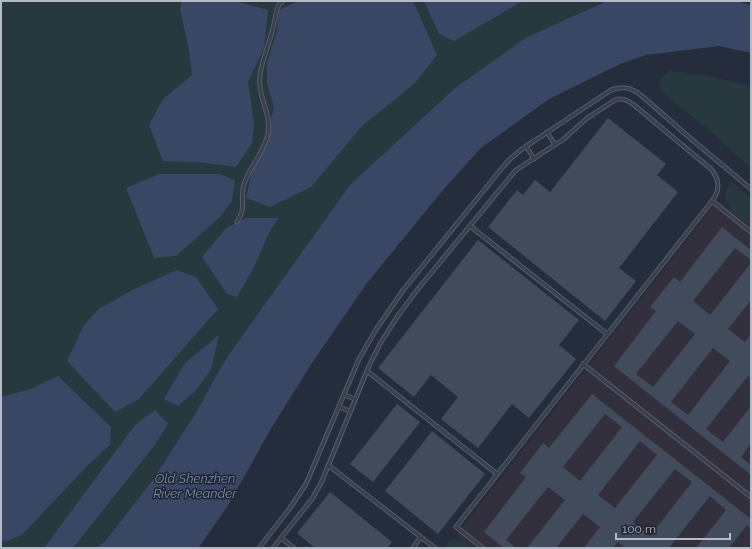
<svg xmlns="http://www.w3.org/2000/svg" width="752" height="549" viewBox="0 0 752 549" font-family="Raleway,sans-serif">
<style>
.medical{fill:#33303e}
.green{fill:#27393e}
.water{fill:#394764}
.building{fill:#414b5c;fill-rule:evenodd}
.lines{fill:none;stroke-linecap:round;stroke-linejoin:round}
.lane-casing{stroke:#575d6b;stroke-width:5}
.lane{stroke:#393f4d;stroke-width:3}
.labels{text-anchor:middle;stroke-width:3;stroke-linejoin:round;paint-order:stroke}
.water-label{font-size:13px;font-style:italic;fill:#7d8eaf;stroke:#1e2432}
</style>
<rect width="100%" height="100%" fill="#252d3d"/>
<path class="medical" d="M718 200 751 226V548H473L456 535Z"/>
<path class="green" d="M1 1H617L605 2 527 37 228 356 217 374 197 411 152 481 106 540 97 548H1Z
M670 71 702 75 751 86V168L716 136 665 94C656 84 659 78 670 71Z
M732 182 751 198V226C736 215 714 202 732 182Z
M455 540 464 541 473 548H446C446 542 449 541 455 540Z"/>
<path class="water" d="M182 1H236L268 10 264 48 248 82 254 123 252 143 236 167 197 162 163 161 149 125 163 99 192 75 189 50 180 9Z
M298 1H413L437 55 414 84 362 126 311 187 270 207 246 198 253 167 265 139 274 108 267 83V62L277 31 279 10Z
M424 1H523L454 41 439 34Z
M617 1H736L751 5V53L719 46 646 55 620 64 549 99 481 148 443 190 367 283 314 360 272 427 227 507 199 547 97 548 106 540 152 481 197 411 217 374 228 356 350 185 454 89 527 37 605 2Z
M159 174H220L235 180 232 201 220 217 176 256 154 258 126 188Z
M245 218H278L268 235 254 267 237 297 227 294 202 257 226 228Z
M177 270 196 277 218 309 139 399 115 412 67 361 84 325 99 309 132 290Z
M219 335 211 370 195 391 178 406 164 399 185 363Z
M58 376 111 427 110 445 89 464 23 534 5 542 1 540V397L30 389Z
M155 410 168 424 154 446 73 548H44L135 425Z"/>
<path class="building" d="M608 118 666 164 657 175 678 192 619 268 636 281 605 321 488 227 517 190 523 195 535 180 550 192Z
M722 227 751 250V260L735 248 693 301 710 315 751 263V300L728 329 745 342 751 334V378L748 376 706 429 723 442 751 406V443L741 457 751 465V475L614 366 656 311 650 307 674 277 680 282ZM678 321 695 334 653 387 636 374ZM713 348 730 361 688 415 671 402Z
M478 240 579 320 559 345 576 359 529 418 512 404 478 448 441 419 458 397 431 375 414 397 378 368Z
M592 394 751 519V529L747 525 729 548H696L726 510 710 496 669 548H626L618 542 613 548H584L600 527 583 514 556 548H527L565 500 548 487 506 540 516 548H504L484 532 526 477 520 473 543 443 549 448ZM605 414 622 427 580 481 563 467ZM640 441 657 455 615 508 598 495ZM675 469 692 482 650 536 633 522Z
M397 404 420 422 373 482 350 464Z
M432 431 485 474 438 534 385 491Z
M330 492 392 542 387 548H315L297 533Z"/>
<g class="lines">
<g class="lane-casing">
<path id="lane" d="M547 132 555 145
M526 146 534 159
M237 222C239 219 241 215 242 211 244 203 241 193 244 184 250 166 264 153 268 134 271 116 262 104 260 87 258 71 265 56 269 42 273 31 275 20 277 9L279 5 283 1
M470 226 607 334
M583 364 751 497
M367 371 497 474
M344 395 355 399
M339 407 350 411
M328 465 435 548
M281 538 294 548
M259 548 290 508 306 484 359 359 377 328 404 289 502 168 510 159 522 149 611 90C624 86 631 87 642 96L690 138 751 189
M273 548 312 499 322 481 369 366 380 344 397 317 418 289 510 177 516 170 564 139 586 119 615 100C622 97 628 100 634 105L711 169C720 179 720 191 712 201
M413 548 421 537
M483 548 456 527 712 201 751 232"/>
</g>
<use href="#lane" class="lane"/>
</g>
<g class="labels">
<g class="water-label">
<text x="195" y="483">Old Shenzhen<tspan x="195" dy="15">River Meander</tspan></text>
</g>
</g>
<rect width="752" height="549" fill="none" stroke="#b5bac8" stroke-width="4"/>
<path d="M616 533v6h114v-6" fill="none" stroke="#b5bac8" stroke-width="2"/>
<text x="622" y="533" font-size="12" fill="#b5bac8" stroke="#1e2432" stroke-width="3" paint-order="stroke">100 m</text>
</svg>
